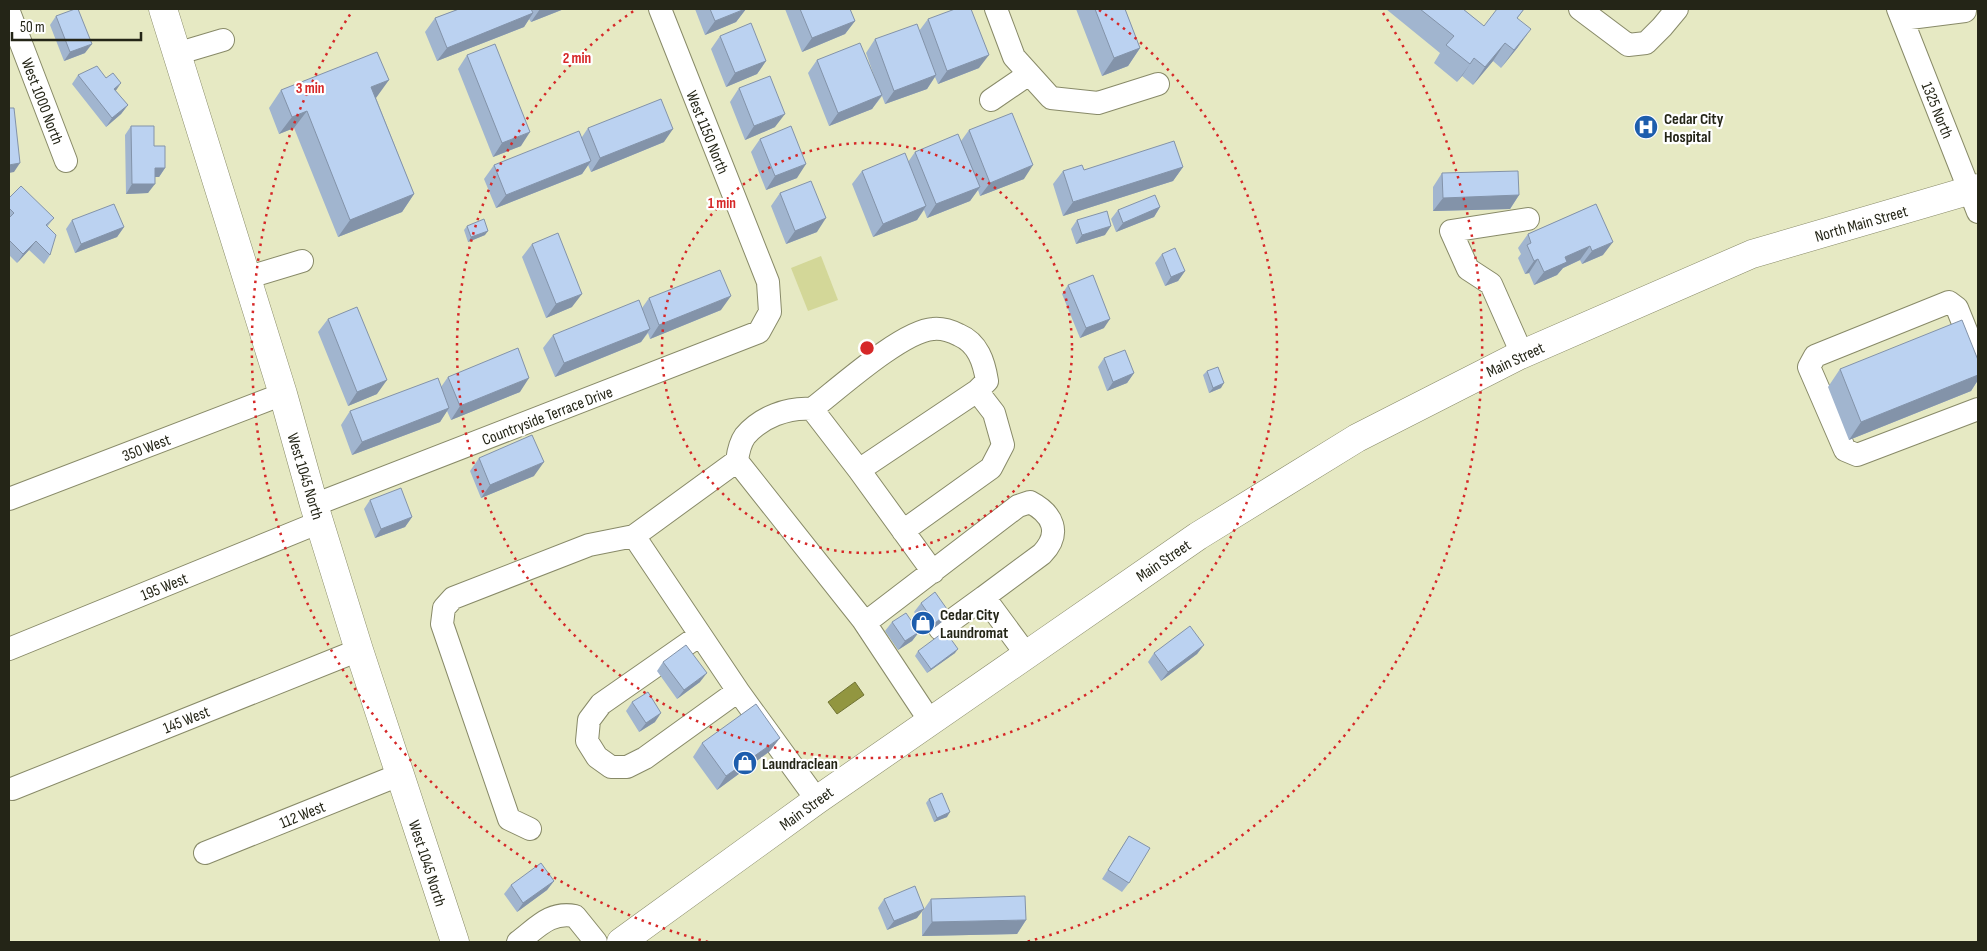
<svg xmlns="http://www.w3.org/2000/svg" width="1987" height="951" viewBox="0 0 1987 951" font-family="'Sofia Sans Condensed',sans-serif">
<style>
.pitch{fill:#d3d798}
.water{fill:#929640;stroke:#717434}
.lines{fill:none;stroke-linecap:round;stroke-linejoin:round}
.minor-casing{stroke:#888a68;stroke-width:24}
.major-casing{stroke:#888a68;stroke-width:29}
.minor{stroke:#fff;stroke-width:22}
.major{stroke:#fff;stroke-width:28}
.wall{fill:#a1b5cf}
.shaded-wall{fill:#8393a9}
.building{fill:#bbd2f1;stroke:#8393a9}
.ring{fill:none;stroke:#d62828;stroke-width:2.5;stroke-dasharray:2.5 5}
.labels{text-anchor:middle;stroke-width:4.5;stroke-linejoin:round;paint-order:stroke}
.street-label{font-size:16px;fill:#242517;stroke:#fff}
.poi-label{font-size:16px;font-weight:bold;fill:#242517;stroke:#fff;text-anchor:start}
.centre{fill:#d62828;stroke:#fff;stroke-width:2.5}
.ring-label{font-size:15px;text-anchor:middle;font-weight:bold;fill:#d62828;stroke:#fff;stroke-width:4.5;stroke-linejoin:round;paint-order:stroke}
</style>
<rect width="100%" height="100%" fill="#e6e9c3"/>
<path class="pitch" d="M821 256 838 300 808 311 791 268Z"/>
<path class="water" d="M855 682 864 695 837 714 828 702Z"/>
<g class="lines">
<g class="minor-casing">
<path id="minor" d="M996 9 1014 57 1051 98 1098 103 1158 84
M1580 9 1628 45 1646 43 1662 27 1677 9
M1898 9 1978 212
M9 12 66 161
M1902 19 1965 11
M176 54 223 40
M991 100 1029 74
M246 278 302 261
M1522 354 1491 284 1468 269 1451 231 1528 219
M1978 360 1957 308 1949 302 1815 356 1809 367 1845 450 1857 455 1978 409
M812 409C838 389 902 331 933 329 942 328 951 331 959 335 978 343 984 362 987 381L977 391
M737 461C738 453 740 443 745 436 761 417 788 407 812 409L859 470 933 572
M859 470 977 391 994 413 1003 445 991 468 903 531
M9 499 283 394
M314 505 759 332 770 312 768 282 660 9
M634 536 737 461 863 620 930 721
M865 623 1018 506 1030 502C1053 514 1062 533 1042 554L984 597 1026 654
M940 629 984 597
M700 635 601 704 589 720 587 741 597 757 611 767H627L645 758 738 691
M9 649 320 522
M12 789 359 650
M530 829 509 819 442 624 444 608 453 598 589 545 634 536 738 691 817 800
M205 853 399 775
M518 942C537 928 550 911 575 916L596 942"/>
</g>
<g class="major-casing">
<path id="major" d="M163 9 283 394 314 505 359 650 455 942
M621 942 817 800 1198 536 1357 438 1518 356 1752 254 1978 188"/>
</g>
<use href="#minor" class="minor"/>
<use href="#major" class="major"/>
</g>
<path class="wall" d="M459 9H564L531 22 529 19 524 27 437 61 425 32 435 18Z
M695 9H746L736 22 705 35Z
M785 9H851H850L855 21 845 34 802 52Z
M1076 9H1125L1140 48 1128 66 1102 76Z
M1386 9H1463L1484 26 1524 9 1517 19 1518 47 1501 68 1493 61 1473 85 1462 76 1457 82 1434 63 1440 53Z
M56 16 85 53 64 61 50 25Z
M928 19 979 68 938 84 935 77 927 89 885 104 882 96 872 109 829 126 808 73 817 60 878 87 866 53 875 39 919 31Z
M720 36 766 61 757 74 726 87 711 49Z
M467 55 521 146 493 157 458 69Z
M78 75 116 91 128 105 121 114 106 127 72 84Z
M739 88 775 127 745 140 730 102Z
M281 90 376 98 414 194 402 212 338 237 294 128 279 134 269 108Z
M131 126 154 146 165 168 159 177H155L148 193 126 194 125 135Z
M588 128 664 142 591 172 588 165 582 174 496 208 484 179 494 165 582 137Z
M969 130 1024 179 980 196 978 190 970 201 927 218 924 210 917 220 873 237 852 184 862 171 908 162 915 152 961 141Z
M760 139 797 178 766 190 751 152Z
M1183 167 1173 181 1063 216 1053 184 1063 171Z
M1442 173 1519 195 1510 209 1433 211V187Z
M780 193 817 232 786 244 771 206Z
M9 198 54 218 47 227 50 255 44 264 29 250 17 263 9 255Z
M1596 204 1603 255 1582 264 1580 260 1563 268 1557 275 1534 285 1529 273 1525 274 1518 258 1521 254 1518 248 1528 234Z
M1160 207 1154 217 1116 232 1111 219 1118 210Z
M72 220 124 227 117 237 75 253 66 229Z
M1077 220 1105 235 1076 244 1071 229Z
M467 226 485 235 468 242 464 230Z
M532 244 572 307 546 318 522 257Z
M1162 254 1185 271 1178 281 1165 286 1155 263Z
M1068 285 1104 328 1080 338 1062 294Z
M649 298 721 310 650 339 648 333 641 342 555 377 543 348 553 335 642 308Z
M328 319 377 394 348 406 318 332Z
M1104 358 1134 373 1127 383 1107 391 1098 367Z
M1978 360V380L1971 391 1849 440 1828 387 1840 369Z
M1207 371 1221 388 1209 393 1203 375Z
M448 377 520 392 451 420 447 411 440 422 352 455 341 425 350 411 441 387Z
M479 458 534 476 481 498 470 471Z
M370 500 412 517 405 527 375 538 364 509Z
M921 603 943 621 929 632 914 612Z
M892 622 919 632 912 641 898 650 885 631Z
M1204 645 1197 654 1161 681 1148 662 1154 653Z
M918 651 955 653 927 673 915 656Z
M663 662 700 682 677 699 657 671Z
M632 702 655 722 639 732 626 711Z
M702 743 770 751 717 790 693 757Z
M929 799 947 817 934 822 926 803Z
M1129 836V883L1122 892 1102 879Z
M554 881 547 890 517 912 504 894 511 885Z
M884 899 917 918 887 930 878 908Z
M931 899 1026 920 1017 934 922 936V912Z"/>
<path class="shaded-wall" d="M540 9H564L531 22Z
M746 9 736 22 705 35 715 21Z
M533 13 524 27 437 61 447 48Z
M855 21 845 34 802 52 812 38Z
M1531 29 1518 47 1501 68 1514 50Z
M1505 43 1493 61 1473 85 1485 67Z
M92 44 85 53 64 61 70 52Z
M1140 48 1128 66 1102 76 1114 58Z
M989 55 979 68 938 84 947 71Z
M1474 58 1462 76 1457 82 1470 64Z
M766 61 757 74 726 87 735 73Z
M936 75 927 89 885 104 894 91Z
M389 80 376 98 359 105 371 87Z
M121 83 115 92 114 89Z
M882 95 872 109 829 126 838 113Z
M128 105 121 114 106 127 112 118Z
M307 111 294 128 279 134 292 117Z
M785 114 775 127 745 140 754 126Z
M673 129 664 142 591 172 600 158Z
M530 132 521 146 493 157 502 143Z
M591 161 582 174 496 208 506 195Z
M20 163 14 172 9 173V165Z
M806 164 797 178 766 190 775 176Z
M1033 165 1024 179 980 196 990 183Z
M1183 167 1173 181 1063 216 1073 202Z
M155 168H165L159 177H148Z
M132 184H155L148 193 126 194Z
M980 187 970 201 927 218 936 204Z
M414 194 402 212 338 237 350 220Z
M1519 195 1510 209 1433 211 1443 198Z
M926 206 917 220 873 237 883 224Z
M1160 207 1154 217 1116 232 1123 223Z
M826 218 817 232 786 244 795 231Z
M1111 226 1105 235 1076 244 1082 235Z
M124 227 117 237 75 253 81 244Z
M488 231 485 235 468 242 471 237Z
M36 241 29 250 17 263 23 254Z
M1613 242 1603 255 1582 264 1592 251Z
M1590 246 1580 260 1563 268 1557 275 1534 285 1544 272 1565 257Z
M1538 259 1529 273 1525 274 1534 261Z
M1185 271 1178 281 1165 286 1171 277Z
M582 294 572 307 546 318 556 304Z
M731 296 721 310 650 339 659 325Z
M1110 319 1104 328 1080 338 1086 328Z
M650 329 641 342 555 377 564 363Z
M1134 373 1127 383 1107 391 1113 382Z
M1978 375V380L1971 391 1849 440 1861 422Z
M529 378 520 392 451 420 460 406Z
M387 380 377 394 348 406 357 392Z
M1224 383 1221 388 1209 393 1213 388Z
M449 408 440 422 352 455 362 442Z
M544 462 534 476 481 498 490 485Z
M412 517 405 527 375 538 381 529Z
M949 612 943 621 929 632 935 623Z
M919 632 912 641 898 650 905 641Z
M1204 645 1197 654 1161 681 1168 672Z
M958 649 955 653 927 673 931 669Z
M707 673 700 682 677 699 684 690Z
M661 713 655 722 639 732 646 723Z
M780 738 770 751 717 790 726 776Z
M950 812 947 817 934 822 937 818Z
M554 881 547 890 517 912 523 903Z
M924 909 917 918 887 930 894 921Z
M1026 920 1017 934 922 936 932 922Z"/>
<path class="building" d="M75 9H78L92 44 70 52 56 16Z
M459 9H531L533 13 447 48 435 18Z
M710 9H745L715 21Z
M800 9H850L855 21 812 38Z
M955 9H971L989 55 947 71 928 19Z
M1095 9H1125L1140 48 1114 58Z
M1420 9H1463L1484 26 1497 9H1524L1517 18 1531 29 1514 50 1505 43 1485 67 1474 58 1470 64 1446 45 1454 36Z
M751 23 766 61 735 73 720 36Z
M917 24 936 75 894 91 875 39Z
M860 43 882 95 838 113 817 60Z
M495 44 530 132 502 143 467 55Z
M377 52 389 80 371 87 414 194 350 220 307 111 292 117 281 90Z
M97 66 106 78 113 73 121 83 114 89 128 105 112 118 78 75Z
M770 76 785 114 754 126 739 88Z
M661 99 673 129 600 158 588 128Z
M9 108H14L20 163 9 165Z
M1012 113 1033 165 990 183 969 130Z
M131 126H154V146H165V168H155V184H132Z
M791 126 806 164 775 176 760 139Z
M579 131 591 161 506 195 494 165Z
M958 134 980 187 936 204 915 152Z
M1174 141 1183 167 1073 202 1063 171 1082 165 1084 170Z
M905 153 926 206 883 224 862 171Z
M1518 171 1519 195 1443 198 1442 173Z
M811 181 826 218 795 231 780 193Z
M21 186 54 218 46 225 56 235 50 255 36 241 23 254 9 240V218L14 213 9 208V198Z
M1155 195 1160 207 1123 223 1118 210Z
M114 204 124 227 81 244 72 220Z
M1596 204 1613 242 1592 251 1590 246 1565 257 1567 262 1544 272 1538 259 1534 261 1527 245 1531 243 1528 234Z
M1107 211 1111 226 1082 235 1077 220Z
M484 219 488 231 471 237 467 226Z
M558 233 582 294 556 304 532 244Z
M1175 248 1185 271 1171 277 1162 254Z
M720 270 731 296 659 325 649 298Z
M1093 275 1110 319 1086 328 1068 285Z
M639 300 650 329 564 363 553 335Z
M357 307 387 380 357 392 328 319Z
M1962 320 1978 360V375L1861 422 1840 369Z
M518 348 529 378 460 406 448 377Z
M1125 350 1134 373 1113 382 1104 358Z
M1218 367 1224 383 1213 388 1207 371Z
M438 378 449 408 362 442 350 411Z
M532 435 544 462 490 485 479 458Z
M401 488 412 517 381 529 370 500Z
M935 592 949 612 935 623 921 603Z
M906 613 919 632 905 641 892 622Z
M1190 626 1204 645 1168 672 1154 653Z
M945 631 958 649 931 669 918 651Z
M686 645 707 673 684 690 663 662Z
M648 692 661 713 646 723 632 702Z
M756 704 780 738 726 776 702 743Z
M942 793 950 812 937 818 929 799Z
M1129 836 1150 848 1129 883 1108 870Z
M541 863 554 881 523 903 511 885Z
M915 886 924 909 894 921 884 899Z
M1025 896 1026 920 932 922 931 899Z"/>
<g class="ring">
<circle cx="867" cy="348" r="205"/>
<path d="M1099 10A410 410 0 1 1 635 10"/>
<path d="M708 942A615 615 0 0 1 351 13M1383 13A615 615 0 0 1 1026 942"/>
</g>
<defs>
<g id="hospital-disc" transform="scale(1.25)"><circle r="9.5" fill="#1d5dad" stroke="#fff"/><path d="M-5-5h3v3.5h4V-5h3V5h-3V1.5h-4V5h-3Z" fill="#fff"/></g>
<g id="shop-disc" transform="scale(1.25)"><circle r="9.5" fill="#1d5dad" stroke="#fff"/><path d="M-5-2.5h2.3a2.7 3.5 0 0 1 5.4 0H5L5.5 6h-11ZM-1.5-2.5h3a1.5 2.3 0 0 0-3 0Z" fill="#fff"/></g>
</defs>
<g fill-rule="evenodd">
<use href="#hospital-disc" x="1646" y="127"/>
<use href="#shop-disc" x="923" y="623"/>
<use href="#shop-disc" x="745" y="763"/>
</g>
<g class="labels">
<g class="street-label">
<text transform="translate(43 101) rotate(69)" y="6">West 1000 North</text>
<text transform="translate(1938 110) rotate(68)" y="6">1325 North</text>
<text transform="translate(708 132) rotate(68)" y="6">West 1150 North</text>
<text transform="translate(1861 223) rotate(-16)" y="6">North Main Street</text>
<text transform="translate(1515 359) rotate(-25)" y="6">Main Street</text>
<text transform="translate(547 415) rotate(-21)" y="6">Countryside Terrace Drive</text>
<text transform="translate(146 447) rotate(-21)" y="6">350 West</text>
<text transform="translate(306 476) rotate(73)" y="6">West 1045 North</text>
<text transform="translate(1163 560) rotate(-34)" y="6">Main Street</text>
<text transform="translate(164 586) rotate(-22)" y="6">195 West</text>
<text transform="translate(186 719) rotate(-22)" y="6">145 West</text>
<text transform="translate(806 808) rotate(-36)" y="6">Main Street</text>
<text transform="translate(302 814) rotate(-22)" y="6">112 West</text>
<text transform="translate(428 863) rotate(72)" y="6">West 1045 North</text>
</g>
<g class="poi-label">
<text x="1664" y="124">Cedar City<tspan x="1664" dy="18">Hospital</tspan></text>
<text x="940" y="620">Cedar City<tspan x="940" dy="18">Laundromat</tspan></text>
<text x="762" y="769">Laundraclean</text>
</g>
</g>
<circle cx="867" cy="348" r="8" class="centre"/>
<g class="ring-label">
<text x="577" y="63">2 min</text>
<text x="310" y="93">3 min</text>
<text x="722" y="208">1 min</text>
</g>
<rect width="1987" height="951" fill="none" stroke="#242517" stroke-width="20"/>
<path d="M12 32v8h129v-8" fill="none" stroke="#242517" stroke-width="2.5"/>
<text x="20" y="32" font-size="15" fill="#242517" stroke="#ffffff" stroke-width="4" paint-order="stroke">50 m</text>
</svg>
